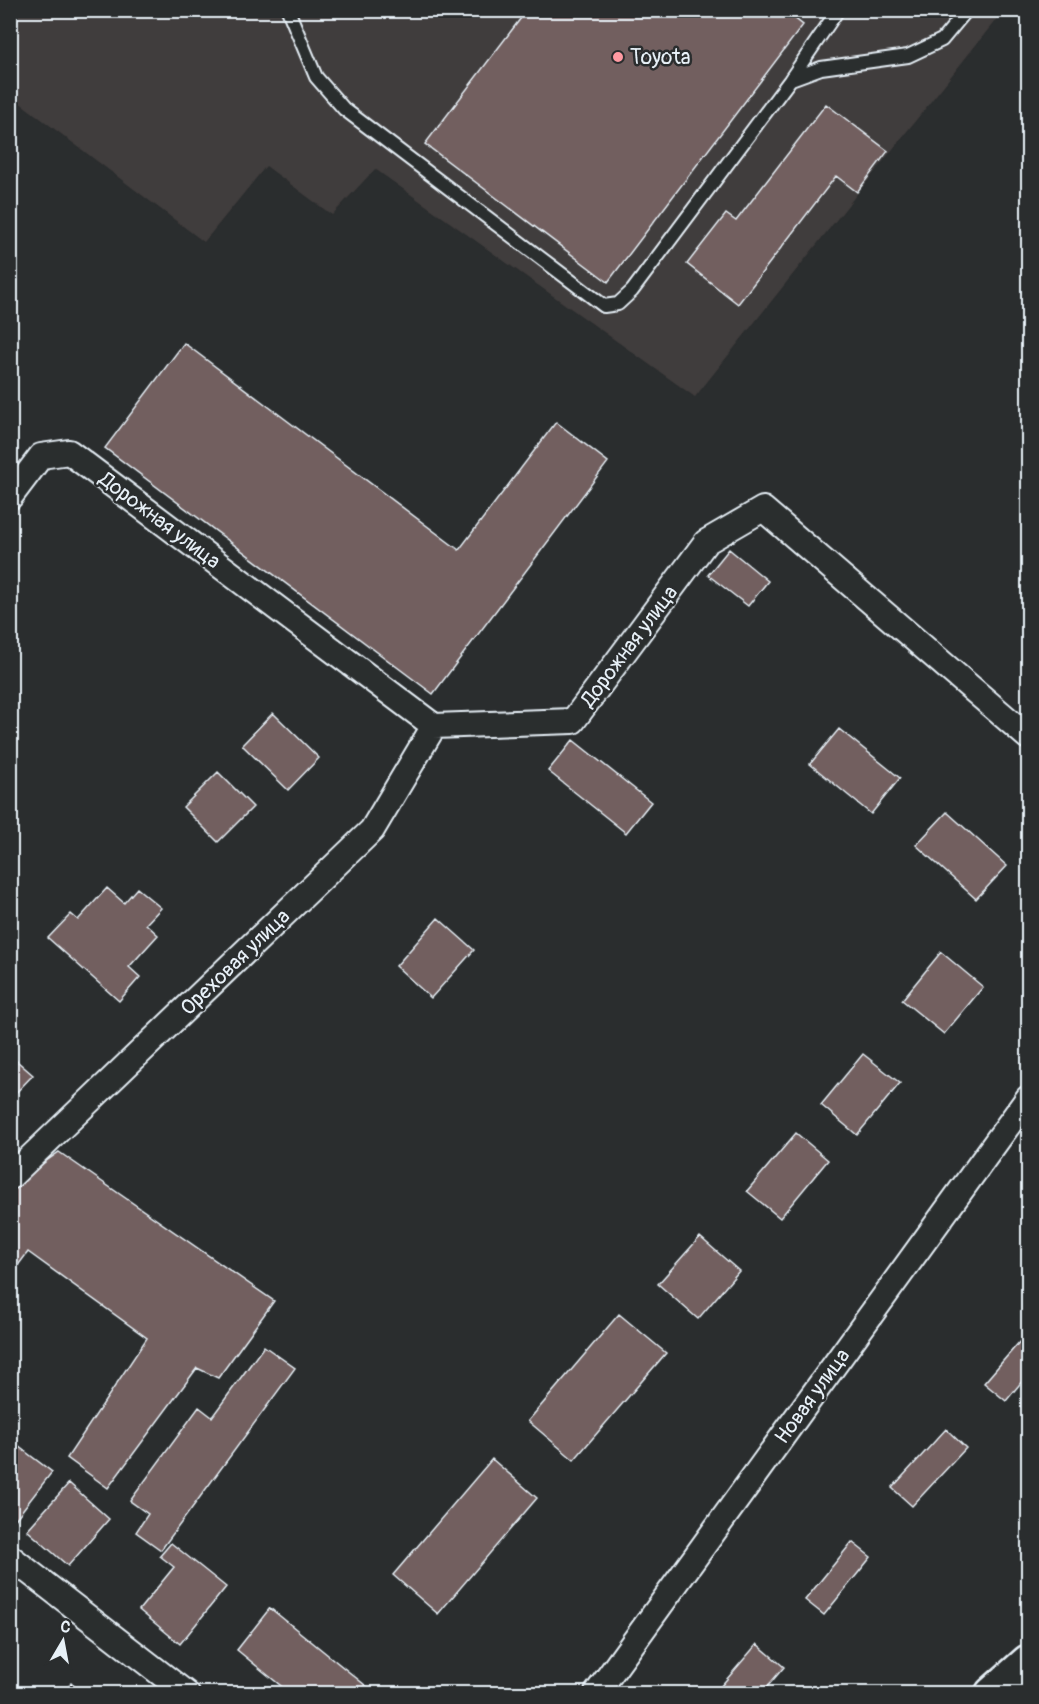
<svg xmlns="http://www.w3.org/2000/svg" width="1039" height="1704" viewBox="0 0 1039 1704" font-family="Pangolin,sans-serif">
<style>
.built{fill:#403c3c}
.building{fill:#725f5e;stroke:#e8f1f8;stroke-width:1.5}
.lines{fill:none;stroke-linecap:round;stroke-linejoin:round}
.lane-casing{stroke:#e8f1f8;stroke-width:16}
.street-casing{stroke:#e8f1f8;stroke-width:28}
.secondary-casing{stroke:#e8f1f8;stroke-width:38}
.lane{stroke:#2a2d2e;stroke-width:12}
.street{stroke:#2a2d2e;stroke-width:24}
.secondary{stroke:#2a2d2e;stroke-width:33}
.poi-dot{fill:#ff9aa2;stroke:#2a2d2e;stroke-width:2}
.labels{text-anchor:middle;stroke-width:5;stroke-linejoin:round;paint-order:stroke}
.poi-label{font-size:21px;fill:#e8f1f8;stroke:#2a2d2e;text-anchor:start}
.street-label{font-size:21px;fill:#e8f1f8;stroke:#2a2d2e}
</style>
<rect width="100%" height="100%" fill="#2a2d2e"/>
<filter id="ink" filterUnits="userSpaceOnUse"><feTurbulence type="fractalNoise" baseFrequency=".0167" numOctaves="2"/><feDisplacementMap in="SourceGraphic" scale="12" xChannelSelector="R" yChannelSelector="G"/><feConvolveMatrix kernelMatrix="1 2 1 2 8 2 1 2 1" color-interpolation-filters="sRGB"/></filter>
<g filter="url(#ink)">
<path class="built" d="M10 11H1003L695 397 375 169 332 215 266 166 204 242 11 96Z"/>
<path class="building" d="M527 10H784L803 25 608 282 425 144Z
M826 104 888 151 857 192 836 176 738 304 687 264 726 214 736 221Z
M184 343 459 550 556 422 608 462 433 694 105 448Z
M729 549 768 581 748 606 708 575Z
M273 713 319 758 288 790 242 745Z
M839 729 900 778 871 814 810 764Z
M573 740 651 802 626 833 548 771Z
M218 772 253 807 218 842 183 807Z
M947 812 1007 866 976 899 916 845Z
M107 888 124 903 137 888 161 908 146 924 158 935 129 967 140 977 119 1001 48 938 71 914 78 920Z
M438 918 474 950 431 998 396 966Z
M941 952 983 987 944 1034 902 1000Z
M863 1054 900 1083 857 1135 821 1105Z
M10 1055 33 1075 10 1099Z
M796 1133 828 1160 780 1218 747 1191Z
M59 1152 274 1301 218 1378 197 1368 108 1488 67 1458 147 1338 28 1252 10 1276V1187Z
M700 1237 739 1271 698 1319 658 1284Z
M619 1314 666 1353 574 1460 528 1421Z
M1028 1332V1374L1006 1401 984 1383Z
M264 1346 295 1368 161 1550 136 1532 148 1514 130 1501 199 1407 212 1417Z
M946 1429 966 1448 912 1506 892 1488Z
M10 1440 52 1472 10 1526Z
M492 1459 537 1498 438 1614 393 1575Z
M69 1483 109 1519 68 1566 27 1530Z
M852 1542 871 1557 824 1615 805 1600Z
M171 1543 226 1587 180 1644 139 1610 174 1567 160 1556Z
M270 1608 376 1694H291L237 1650Z
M757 1644 784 1667 761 1694H714Z
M71 1683 84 1694H63Z"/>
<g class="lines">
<g class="lane-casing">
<path id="lane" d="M288 10 316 77 344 109 604 306 618 304 632 291 790 80 838 10
M791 79 821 68 908 56 942 40 967 10"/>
</g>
<g class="street-casing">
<path id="street" d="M10 497 41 456 69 452 434 726 573 721 706 542 763 509 1028 737
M10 1177 372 830 434 726
M10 1557 187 1694
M596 1694 1028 1098"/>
</g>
<g class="secondary-casing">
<path id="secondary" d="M992 1694 1028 1662"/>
</g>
<use href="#lane" class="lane"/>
<use href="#street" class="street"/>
<use href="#secondary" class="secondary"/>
</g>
</g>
<circle class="poi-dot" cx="618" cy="57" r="6"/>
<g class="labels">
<g class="poi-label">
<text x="630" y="64">Toyota</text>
</g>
<g class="street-label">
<text transform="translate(160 520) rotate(37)" y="7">Дорожная улица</text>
<text transform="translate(629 646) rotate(-53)" y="7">Дорожная улица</text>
<text transform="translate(235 962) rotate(-44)" y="7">Ореховая улица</text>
<text transform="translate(812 1396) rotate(-54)" y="7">Новая улица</text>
</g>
</g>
<rect width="1039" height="1704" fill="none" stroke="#2a2d2e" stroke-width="36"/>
<rect x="18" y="18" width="1003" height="1668" fill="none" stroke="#e8f1f8" stroke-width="2" filter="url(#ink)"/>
<g transform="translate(63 1641) rotate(10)" stroke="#2a2d2e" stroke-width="4.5" paint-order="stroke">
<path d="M0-4.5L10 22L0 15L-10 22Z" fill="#e8f1f8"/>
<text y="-9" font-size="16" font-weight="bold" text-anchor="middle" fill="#e8f1f8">С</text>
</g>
</svg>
